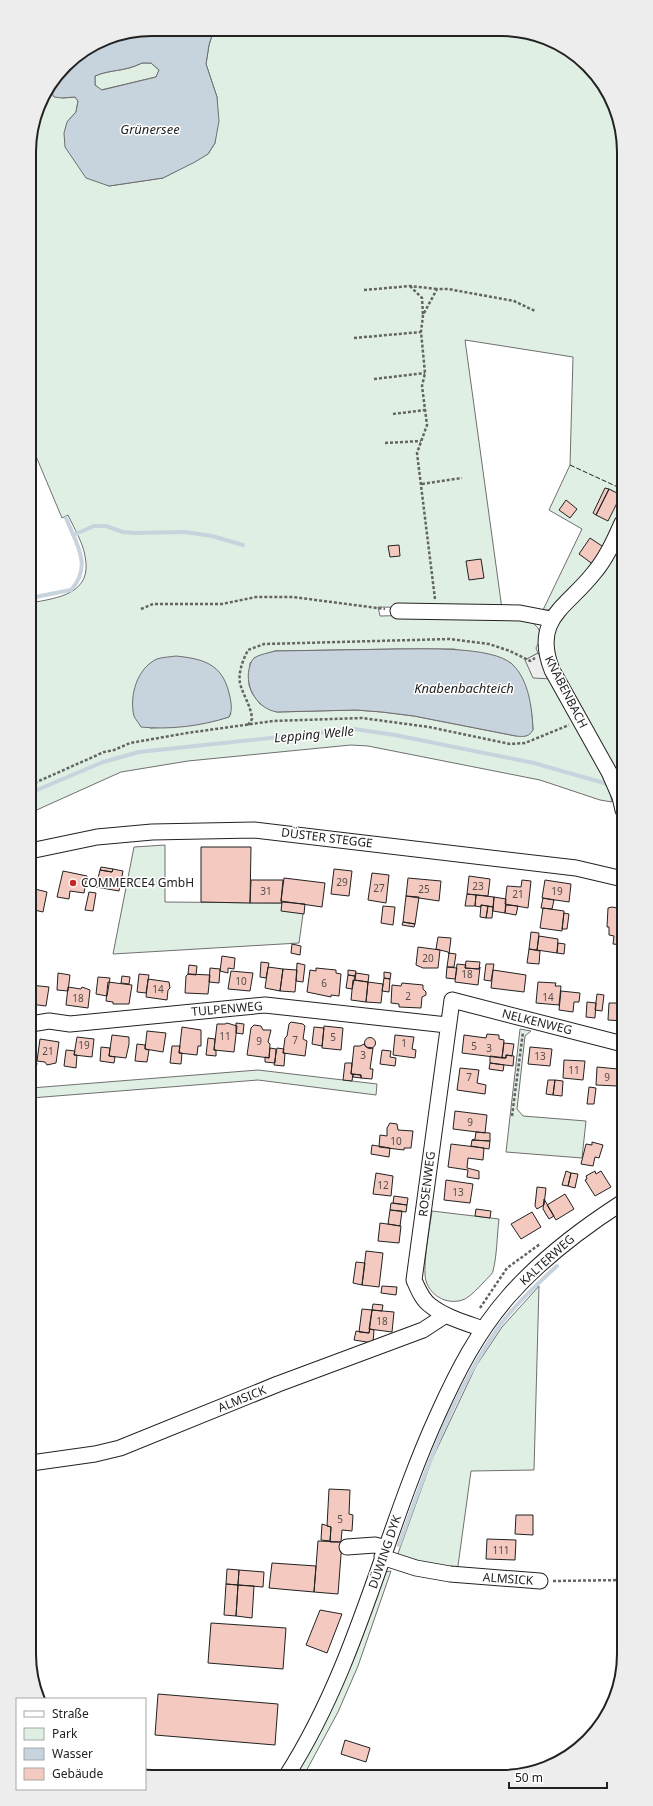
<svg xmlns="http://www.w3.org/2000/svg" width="653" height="1806" viewBox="0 0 653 1806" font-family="'Noto Sans',sans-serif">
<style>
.green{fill:#e0efe3;stroke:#6f6f6f;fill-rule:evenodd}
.parking{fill:#ededed;stroke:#6f6f6f}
.water{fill:#c7d3dd;stroke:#6f6f6f;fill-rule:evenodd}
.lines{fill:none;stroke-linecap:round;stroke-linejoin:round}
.stream{stroke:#c7d3dd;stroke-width:4}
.building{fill:#f3c9c0;stroke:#222}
.minor-casing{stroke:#222;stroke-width:17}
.path{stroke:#646464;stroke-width:2.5;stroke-dasharray:3 2;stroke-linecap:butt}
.minor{stroke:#fff;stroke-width:15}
.fence{stroke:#222;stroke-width:1;stroke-dasharray:5 2;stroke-linecap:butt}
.poi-dot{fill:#c62828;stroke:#fff;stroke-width:1.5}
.labels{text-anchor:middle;stroke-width:3;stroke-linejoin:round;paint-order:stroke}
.number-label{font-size:10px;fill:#564c4a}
.street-label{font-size:12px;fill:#222;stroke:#fff}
.poi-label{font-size:12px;fill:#222;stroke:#fff;text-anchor:start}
.water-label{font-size:13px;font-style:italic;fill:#222;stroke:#fff}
.rim{fill:none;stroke:#222;stroke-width:2}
</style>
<rect width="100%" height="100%" fill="#fff"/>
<path class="green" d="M214 29 525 31 562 45 588 65 611 98 622 128V516L606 549 555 610H543L582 529 549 510 570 465 573 357 465 340 502 609 378 607 380 616 426 615 503 616 532 622 538 628 542 636 536 648 538 653 525 660 552 679 609 788 612 802 600 800 540 780 368 746 351 745 188 761 121 772 30 813V603C58 598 93 594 85 556 83 543 74 528 68 515L62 518 30 442 29 144 42 98 52 85 51 91 62 98 75 97 78 101 76 112 67 122 109 186 163 178 208 154 215 143 217 97 206 64 209 45ZM397 649H454L511 663C526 684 532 704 533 730L516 736 414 716 382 712 356 710 277 712 260 704 252 693 249 685 250 663 255 658 275 651ZM231 713 229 717C203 725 177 727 150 728Z
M142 63H151L159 70 156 77 101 90 95 85V76C111 69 125 72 142 63Z
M622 532 623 782 553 663 550 633Z
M165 845V902L282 903 303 914 299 943 113 954 134 847Z
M520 1029 531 1031 525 1036 517 1109 523 1116 586 1121 582 1158 506 1152Z
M258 1070 377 1084 376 1095 258 1080 31 1098V1088Z
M432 1211 499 1219C497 1235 497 1256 493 1271 492 1275 486 1279 483 1283 478 1288 472 1295 465 1299 449 1306 431 1297 426 1281 422 1267 430 1226 432 1211Z
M539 1286 534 1470 471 1471 457 1573 396 1559 432 1459 476 1366 502 1327Z
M391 1571 358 1666 338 1712 304 1775H294L385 1572Z"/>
<path class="parking" d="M538 653 552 679 533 678 525 660Z"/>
<path class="water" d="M152 29H214L209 45 206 64 217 97 219 121 215 143 208 154 195 162 163 178 109 186 86 178 65 147 64 133 67 122 76 112 78 101 75 97 62 98 54 97 51 91 52 85 71 60 105 38ZM142 63H151L159 70 156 77 102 90 95 85V76C111 69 124 72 142 63Z
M397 649C423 649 492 646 512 664 529 680 532 708 533 730 529 737 524 737 516 736L414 716 382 712 356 710 277 712C258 709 245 688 249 669 250 665 251 661 254 658 260 654 269 653 275 651Z
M176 656C204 659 222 664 229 693 231 701 233 710 229 717 202 726 169 730 141 727 139 723 135 719 134 716 129 696 137 668 157 659 163 657 170 657 176 656Z"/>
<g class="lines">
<path class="stream" d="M73 535 94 526H106L123 532 134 533 185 532 212 536 243 545
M30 598 71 590C93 566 76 543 66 518
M30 793 103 762 139 752 354 729 395 735 534 763 611 785
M399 1545C426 1469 453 1392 500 1325 516 1304 537 1284 557 1266"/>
</g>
<path class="building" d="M605 488 609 489 596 515 593 513Z
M609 489 621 495 608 521 596 515Z
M566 500 577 509 570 518 559 510Z
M590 538 605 548 594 565 579 554Z
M399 545 400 556 390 557 388 546Z
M481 559 484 578 469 580 466 561Z
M201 847H251L250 903 201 902Z
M101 867 113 869 112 872 100 870Z
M113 869 123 871 119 891 96 887 100 870 112 872Z
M334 869 352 871 349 896 331 894Z
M63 871 87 876 84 893 70 891 69 899 57 897Z
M372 873 389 875 386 903 368 900Z
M469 876 490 879 488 896 467 894Z
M284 878 325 883 322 907 281 901Z
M408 878 441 881 439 901 406 896Z
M251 880H283L281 901 282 903H250Z
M522 880 531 881 528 908 505 904 507 886 521 887Z
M545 880 571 884 569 902 542 898Z
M31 888 47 892 43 912 30 909Z
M89 892 96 893 93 911 85 910Z
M467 894 476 895 475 906H465Z
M476 895 494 897 493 907 481 905V907L475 906Z
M406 896 419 897 415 924 403 922Z
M494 897 506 899 505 913 493 911Z
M543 898 554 900 552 909 541 908Z
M282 902 305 904 304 914 281 911Z
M481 905 488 906 486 918 480 917Z
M506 905 518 906 516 915 505 913Z
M383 906 395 907 393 925 381 923Z
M488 906 493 907 492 918H486Z
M612 907 623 909V945L613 944 614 936 609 935V927H607L608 908Z
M543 908 564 911 562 931 540 928Z
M564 913 569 914 567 929H562Z
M403 922 415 924 414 927 402 925Z
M531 932 539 933 537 950 529 949Z
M539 936 558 939 557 953 537 950Z
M438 937 451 938 449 954 448 952 436 949Z
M558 943 565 944 564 954 557 953Z
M292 944 301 946 300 955 291 953Z
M418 947 440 950 438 968H423L416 965Z
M529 949 540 951 539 964 527 963Z
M449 953 456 954 454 967H447Z
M222 956 235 958 234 969 228 968V973L220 971Z
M466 961 480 962 479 969 465 968Z
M261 962 269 963 266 978 260 977Z
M297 963 305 965 303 982 296 981Z
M457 964 466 965 465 968 479 969 480 967 478 985 455 982Z
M486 964H494L491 981 484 980Z
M189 965 197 966 196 975 188 974Z
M268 967 283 969 280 991 265 988Z
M447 967 457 968 455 979 446 978Z
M210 968 220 969 219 983 209 982Z
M316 968 336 970V973L341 974 339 996 331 995V997L307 992 310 970 316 971Z
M283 969 297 970 295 992 280 991Z
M348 970 356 971 355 976 348 975Z
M493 970 526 975 524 992 491 988Z
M231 971 253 973 250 991 228 989Z
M384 972 391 973 390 979 384 978Z
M58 973 70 975 68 991 57 990Z
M356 973 369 975 368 982 355 980Z
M139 974 149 975 146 993 137 992Z
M188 974 210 975 208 994 185 993 186 976Z
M348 975 355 976 352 989 346 988Z
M122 976 130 977 129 984 121 983Z
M98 977 110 978 107 996 96 994Z
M384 978 390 979 389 992 382 991Z
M148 979 169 982 170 988 168 990 167 1000 146 997Z
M353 980 368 982 366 1002 351 1000Z
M108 982 132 985 129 1004H113V1002L106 1001Z
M368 982 383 984 381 1003 366 1002Z
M538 982 556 983 555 986H561L559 1005 536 1003Z
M402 983 423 985V989L426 992V995L422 997 421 1008 399 1007V1004L391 1003 392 985 401 986Z
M30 985 49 987 46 1006 30 1004Z
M68 987 81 989 82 987 90 990 88 1008 66 1005Z
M561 991 580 993 579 1002H574L573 1012 559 1010Z
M597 994 604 995 602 1011 595 1010Z
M587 1002 596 1003 595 1018 586 1017Z
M609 1003H623V1021L608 1020Z
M291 1022 303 1024 305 1026 303 1039 307 1041 305 1056 283 1053 285 1038 287 1036 289 1024Z
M227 1023 237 1026 234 1052 214 1050 217 1024H225Z
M236 1023 244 1024 243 1034 236 1033Z
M254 1025 261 1026 263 1030H271L268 1042 270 1044 269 1058 247 1055 251 1028Z
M324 1026 343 1028 341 1050 322 1048Z
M182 1027 201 1030V1046H198L197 1055 179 1053Z
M314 1027 324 1028 322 1046 312 1044Z
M147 1031 166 1033 163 1052 145 1049Z
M487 1034 499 1035V1039L504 1040 502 1058 462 1053 464 1035 486 1038Z
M112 1035 129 1037V1044L126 1058 109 1056Z
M395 1035 414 1037 412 1049 416 1050 415 1058 393 1055Z
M77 1037 94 1039 92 1057 74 1055Z
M364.5 1043a5.5 5.5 0 1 1 11 0a5.5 5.5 0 1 1-11 0Z
M208 1038 215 1039 214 1050H216V1056L206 1055Z
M40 1039 59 1042 56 1063 47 1065 45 1062 37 1061Z
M504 1043 514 1044 512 1056 506 1055V1058H502Z
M137 1044 145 1045V1049L149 1050 147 1062 135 1061Z
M364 1044 366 1047 373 1048 370 1069H373L372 1079 361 1078V1075L351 1074 354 1046H360Z
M172 1046H180L179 1053H182L181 1064 170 1063Z
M101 1047 110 1048 109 1056 115 1057 114 1063 100 1061Z
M530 1047 552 1049 550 1066 528 1064Z
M270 1048 276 1049 275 1063 265 1062V1057L269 1058Z
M277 1048 284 1049 283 1053H285L284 1066 274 1065Z
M66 1050 75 1051 74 1055H77L76 1068 64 1066Z
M382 1050 391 1051 390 1057 396 1058 395 1066 380 1064Z
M506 1055 514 1056 513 1066 490 1063V1056L506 1058Z
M564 1060 585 1061 583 1080 563 1078Z
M31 1063H37L34 1081 31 1080Z
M345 1063H352L351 1074H353L352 1081 343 1080Z
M490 1063 504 1065 503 1071 489 1069Z
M597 1067 618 1069 617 1086 596 1085Z
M460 1068 479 1070 477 1083 486 1085 485 1094 457 1090Z
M353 1074 361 1075V1078L353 1077Z
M548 1080H555L553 1095 546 1094Z
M555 1080 563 1081 562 1096 553 1095Z
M589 1087 596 1088 594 1104H587Z
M455 1111 487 1115 485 1133 453 1129Z
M390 1123 397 1124 398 1130 413 1131 411 1148H404V1150L379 1147 380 1135 387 1136V1128Z
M476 1132 490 1133V1141L472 1140 475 1139Z
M472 1140 490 1141 489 1149 471 1146Z
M592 1142 603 1145 599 1158 595 1157 593 1166 581 1164 586 1144 592 1145Z
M451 1144 484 1148 483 1160 468 1158 467 1168 479 1171V1179L467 1177 468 1170 448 1167Z
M372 1145 390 1148 389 1157 371 1154Z
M623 1147V1163L620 1159 621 1149Z
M566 1171 571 1173 568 1186 562 1185Z
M595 1171 596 1174 601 1171 611 1187 595 1196 585 1180 587 1179 586 1176Z
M376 1173 393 1176 391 1196 373 1194Z
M571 1173 578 1174 575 1188 568 1186Z
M446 1180 473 1184 470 1203 444 1200Z
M537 1187 546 1188 544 1205 537 1209 535 1206Z
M565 1194 574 1209 556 1220 547 1205Z
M394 1196 408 1198 407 1205 393 1203Z
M544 1199 554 1216 549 1219 543 1209Z
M391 1203 407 1205 406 1212 390 1210Z
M476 1209 491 1211 490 1218 475 1216Z
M390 1210 402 1211 400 1226 388 1224Z
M532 1212 541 1227 521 1239 511 1224Z
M380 1223 401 1226 399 1243 378 1241Z
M366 1251 383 1253 379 1287 362 1285Z
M356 1262 365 1263 362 1285 353 1283Z
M382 1286 397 1287 396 1295 381 1293Z
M373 1304 383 1305 382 1311 372 1310Z
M362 1309 372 1310 369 1333 359 1332Z
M372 1310 394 1312 392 1332 369 1329Z
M370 1329 374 1330 373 1343 354 1340 356 1331 369 1333Z
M329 1489 350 1490 349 1514 353 1515 352 1531 342 1530 341 1542H330L331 1527 327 1526Z
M516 1515H533V1535L515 1534Z
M322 1524 331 1527 330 1541 321 1540Z
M487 1539 516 1540 515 1560 486 1559Z
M318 1541 342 1542 338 1594 314 1592Z
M272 1563 316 1566 314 1592 269 1588Z
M227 1569 239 1570 238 1585 226 1584Z
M239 1570 264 1572 263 1587 238 1585Z
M226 1584 238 1585 236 1616 224 1615Z
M238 1585 254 1586 252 1618 236 1616Z
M320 1610 342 1614 327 1653 306 1645Z
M211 1623 286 1628 283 1669 208 1663Z
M158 1694 278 1704 275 1745 155 1735Z
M345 1740 370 1748 366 1762 341 1754Z"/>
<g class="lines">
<g class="minor-casing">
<path id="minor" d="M622 523C614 541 606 559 593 574 566 608 532 619 552 670L609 772 620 797 623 810
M398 611 520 613 551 619
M30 851 97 837 152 832 254 830 576 868 623 879
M31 1024 49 1021 70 1024 265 1005 447 1025
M483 1329C466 1323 445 1317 431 1306 422 1300 418 1289 414 1280L452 1000 623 1044
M31 1463 95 1454 120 1448 278 1384 423 1330 446 1315
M347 1547 375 1545 386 1548
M382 1557 416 1568 450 1574 540 1581
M287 1775C358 1664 384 1532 438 1414 457 1372 478 1331 508 1297 541 1259 581 1229 623 1202"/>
</g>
<path class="path" d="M410 286 422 298 423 315
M364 290 410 286 437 289
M354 338 421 332
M374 379 425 373
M393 414 425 410
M385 443 421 441
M422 484 462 478
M435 599 417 453 427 425 422 386 425 373 421 332 423 315 437 289H448L514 301 535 311
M141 609 153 604H222L256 597H293L385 609
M248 725 252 719C251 705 243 696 240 683 238 672 243 660 248 650L264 644 450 639 489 644 510 651 530 661 535 658
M30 785 104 752 114 750 130 743 187 733 273 721 362 718 429 727 510 744 525 743 569 725
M512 1116 523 1032
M480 1308 507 1268 540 1244
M553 1581 624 1580"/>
<use href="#minor" class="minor"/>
<path class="fence" d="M570 465 622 489"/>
</g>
<circle class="poi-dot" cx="73" cy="883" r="4"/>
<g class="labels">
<g class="number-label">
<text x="342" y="886">29</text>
<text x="478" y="890">23</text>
<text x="379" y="892">27</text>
<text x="424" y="893">25</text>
<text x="266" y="895">31</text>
<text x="557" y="895">19</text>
<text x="518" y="898">21</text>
<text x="428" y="962">20</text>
<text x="467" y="978">18</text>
<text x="241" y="985">10</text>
<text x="324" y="987">6</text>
<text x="158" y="993">14</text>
<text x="408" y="1000">2</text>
<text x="548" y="1001">14</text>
<text x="78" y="1002">18</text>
<text x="225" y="1040">11</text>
<text x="333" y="1041">5</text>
<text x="295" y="1044">7</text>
<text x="259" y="1045">9</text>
<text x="404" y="1047">1</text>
<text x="84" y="1049">19</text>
<text x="474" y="1050">5</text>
<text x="489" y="1052">3</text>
<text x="48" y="1055">21</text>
<text x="363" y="1059">3</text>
<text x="540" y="1060">13</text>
<text x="574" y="1074">11</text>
<text x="469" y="1081">7</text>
<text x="607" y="1081">9</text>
<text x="470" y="1126">9</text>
<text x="396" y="1145">10</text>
<text x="383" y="1189">12</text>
<text x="458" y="1196">13</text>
<text x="382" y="1325">18</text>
<text x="340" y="1523">5</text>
<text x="501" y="1554">111</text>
</g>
<g class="street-label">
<text transform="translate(566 692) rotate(63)" y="4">KNABENBACH</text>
<text transform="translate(327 838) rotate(7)" y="4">DÜSTER STEGGE</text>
<text transform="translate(227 1009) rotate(-5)" y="4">TULPENWEG</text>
<text transform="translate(537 1022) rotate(14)" y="4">NELKENWEG</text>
<text transform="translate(427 1184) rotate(-83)" y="4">ROSENWEG</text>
<text transform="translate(547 1260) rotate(-42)" y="4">KALTERWEG</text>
<text transform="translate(242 1399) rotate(-22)" y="4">ALMSICK</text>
<text transform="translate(385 1552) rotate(-71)" y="4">DÜWING DYK</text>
<text transform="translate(508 1579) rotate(4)" y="4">ALMSICK</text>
</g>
<g class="poi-label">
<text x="81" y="887">COMMERCE4 GmbH</text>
</g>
<g class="water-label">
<text x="150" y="134">Grünersee</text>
<text x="464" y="693">Knabenbachteich</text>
<text transform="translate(314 734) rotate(-5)" y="5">Lepping Welle</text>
</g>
</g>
<path d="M0 0H653V1806H0ZM152 36H501A116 116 0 0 1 617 152V1654A116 116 0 0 1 501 1770H152A116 116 0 0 1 36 1654V152A116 116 0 0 1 152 36Z" fill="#ededed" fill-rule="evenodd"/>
<path class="rim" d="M152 36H501A116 116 0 0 1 617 152V1654A116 116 0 0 1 501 1770H152A116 116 0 0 1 36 1654V152A116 116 0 0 1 152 36Z"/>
<rect x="16" y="1698" width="130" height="92" fill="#ffffff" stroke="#a7a7a7"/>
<rect x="24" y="1711" width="20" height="6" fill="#ffffff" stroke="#a7a7a7"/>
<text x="52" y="1718" font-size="12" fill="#222222">Straße</text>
<rect x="24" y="1728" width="20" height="12" fill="#e0efe3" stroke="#a7a7a7"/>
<text x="52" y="1738" font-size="12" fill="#222222">Park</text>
<rect x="24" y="1748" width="20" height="12" fill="#c7d3dd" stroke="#a7a7a7"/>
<text x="52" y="1758" font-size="12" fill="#222222">Wasser</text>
<rect x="24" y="1768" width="20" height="12" fill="#f3c9c0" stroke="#a7a7a7"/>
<text x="52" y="1778" font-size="12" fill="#222222">Gebäude</text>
<path d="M509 1782v6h98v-6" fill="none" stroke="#222222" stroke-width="2"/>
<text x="515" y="1782" font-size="12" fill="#222222" stroke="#ffffff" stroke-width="3" paint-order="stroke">50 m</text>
</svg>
